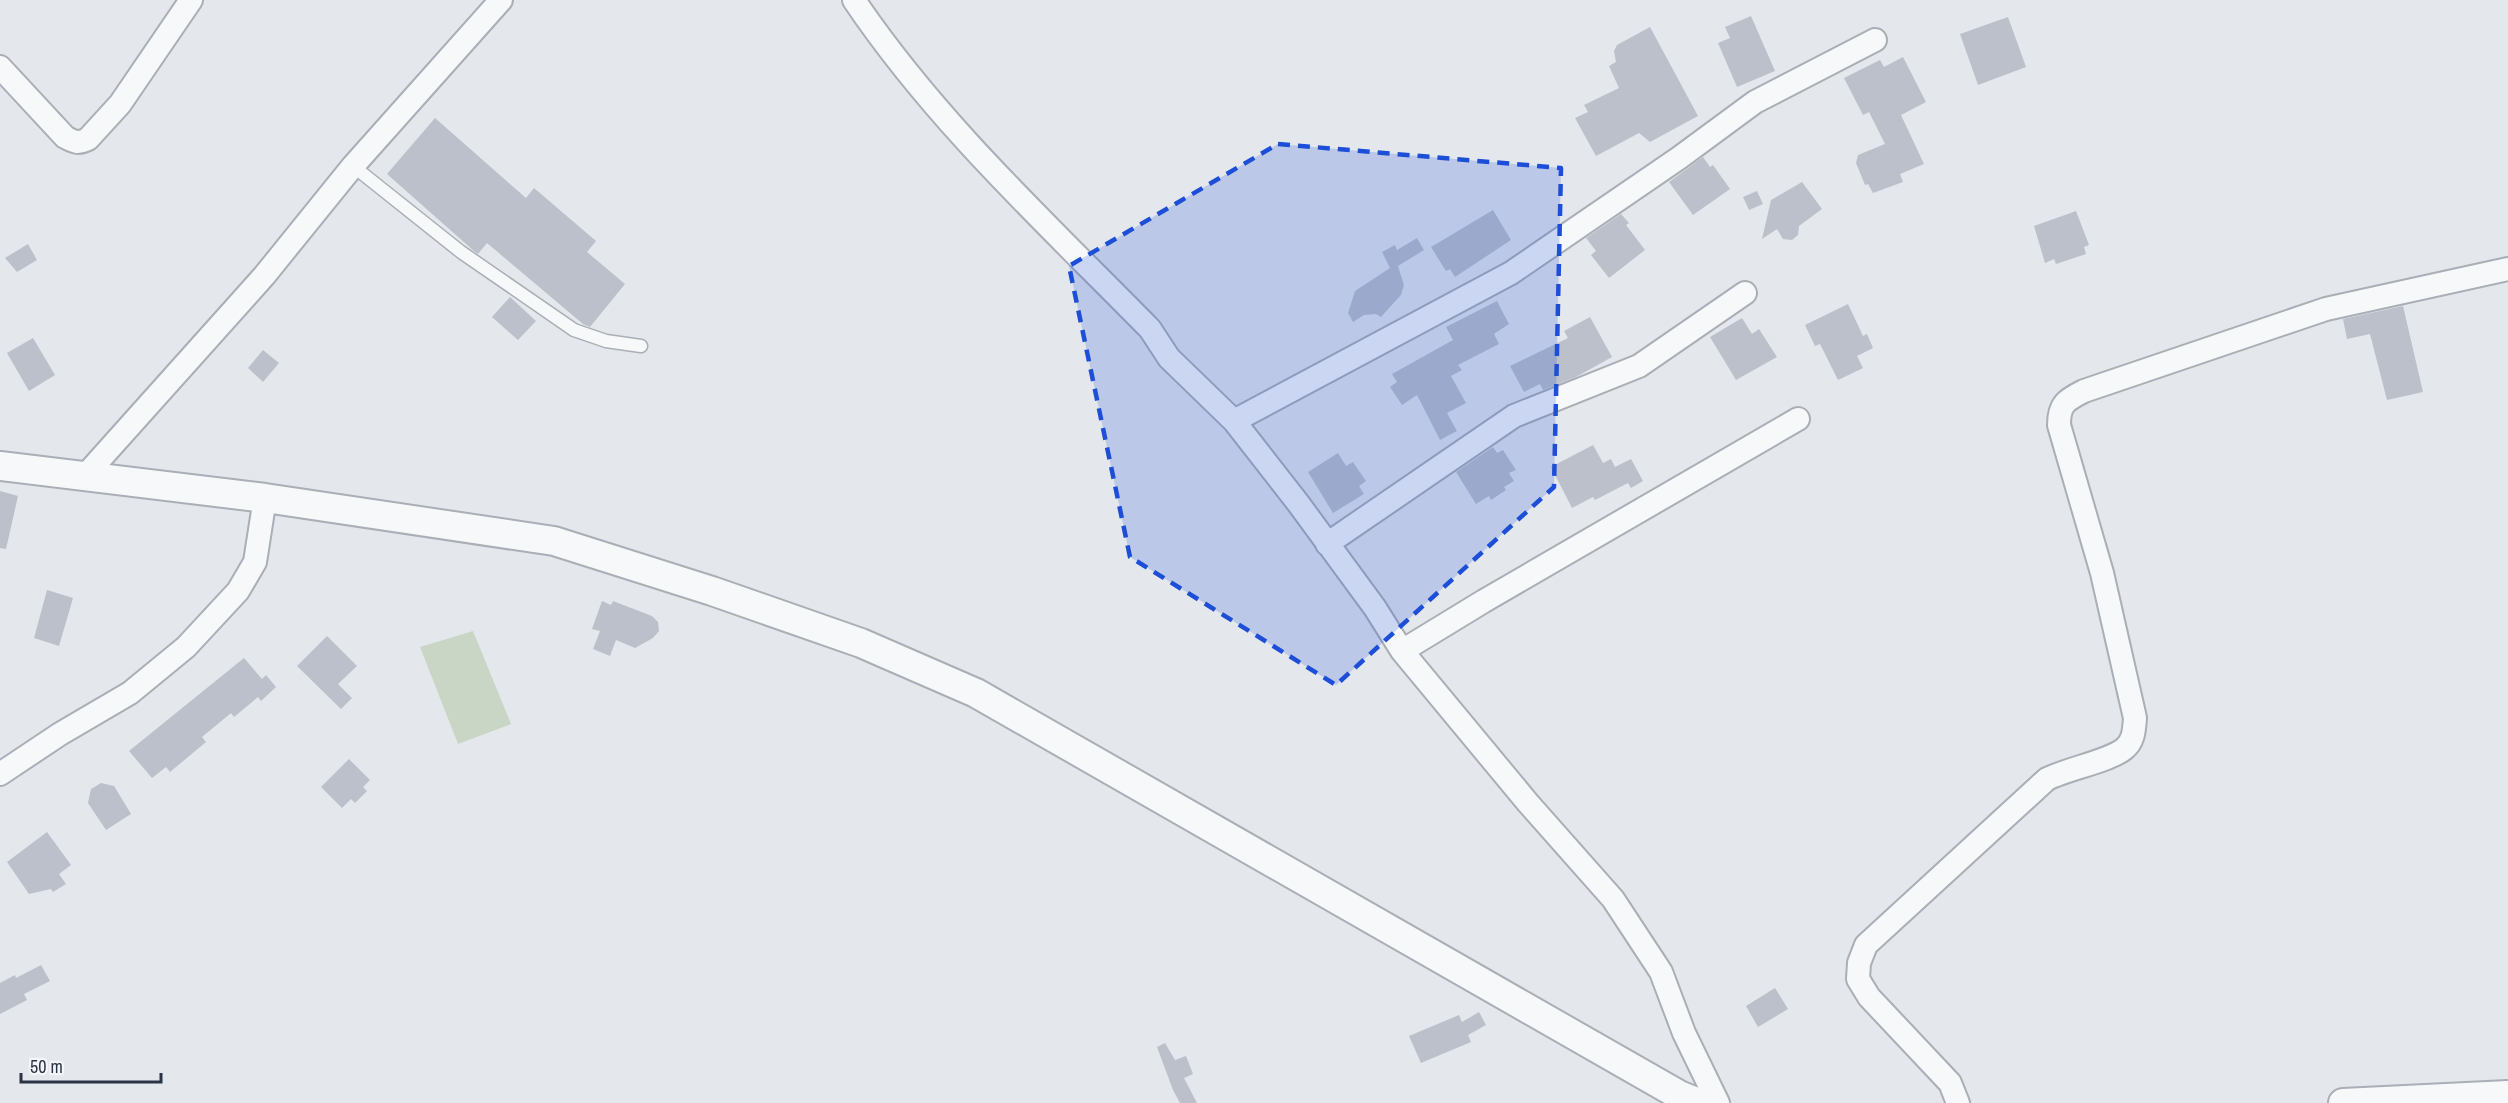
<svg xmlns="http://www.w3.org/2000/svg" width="2508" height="1103" viewBox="0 0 2508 1103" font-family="'Archivo Narrow',sans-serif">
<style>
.green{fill:#c9d6c5}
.building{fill:#bbc0ca}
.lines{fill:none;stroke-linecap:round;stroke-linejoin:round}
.service-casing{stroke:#a9aeb7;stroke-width:15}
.minor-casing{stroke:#a9aeb7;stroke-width:26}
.tertiary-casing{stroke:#a9aeb7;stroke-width:32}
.service{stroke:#f7f8fa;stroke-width:12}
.minor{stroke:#f7f8fa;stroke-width:22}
.tertiary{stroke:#f7f8fa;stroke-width:28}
.marked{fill:#1d4ed8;fill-opacity:0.2;stroke:#1d4ed8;stroke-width:4.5;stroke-dasharray:12 8;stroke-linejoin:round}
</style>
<rect width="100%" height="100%" fill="#e4e7ec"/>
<path class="green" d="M473 631 511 724 458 744 420 647Z"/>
<path class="building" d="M1751 16 1775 71 1737 87 1718 43 1730 38 1725 27Z
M2008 17 2026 67 1978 85 1960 34Z
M1650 27 1698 116 1650 142 1639 133 1596 156 1575 118 1588 112 1584 105 1619 88 1609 66 1616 62 1614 51 1617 45Z
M1903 57 1926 102 1901 115 1924 164 1900 174 1903 182 1873 193 1868 184 1865 185 1856 163 1858 155 1885 144 1869 112 1863 115 1844 78 1880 60 1884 67Z
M435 118 526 198 534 188 596 241 587 252 625 284 590 327 583 324 487 243 478 254 474 251 387 174Z
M1703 157 1710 167 1713 165 1730 189 1693 215 1669 182Z
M1802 182 1822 209 1799 226 1798 235 1792 240 1783 239 1777 229 1762 239 1771 200Z
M1757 191 1763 204 1749 210 1743 197Z
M1493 210 1511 240 1455 277 1450 269 1446 271 1431 247Z
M2076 211 2089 245 2084 247 2086 254 2056 264 2054 259 2045 263 2034 226Z
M1621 214 1629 223 1626 225 1645 250 1609 278 1591 255 1596 251 1586 238Z
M1417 238 1424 250 1398 266 1404 285 1401 295 1381 317 1376 314 1364 315 1353 322 1348 313 1355 291 1390 268 1382 252 1395 245 1397 250Z
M28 244 37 260 17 272 5 258Z
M510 297 536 321 518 340 492 317Z
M1497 301 1509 324 1494 334 1499 344 1458 365 1462 370 1451 376 1466 403 1447 413 1457 431 1440 440 1417 395 1402 405 1390 387 1397 382 1392 374 1453 340 1446 327Z
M1848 304 1863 336 1867 334 1873 348 1857 356 1863 368 1838 380 1820 344 1815 346 1805 325Z
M2403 306 2423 392 2387 400 2370 334 2347 339 2343 319Z
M1590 317 1612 357 1576 377 1543 390 1540 384 1524 392 1510 366 1568 338 1564 331Z
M1742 318 1752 334 1759 329 1777 357 1736 380 1710 337Z
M33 338 55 375 29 391 7 353Z
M263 350 279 363 263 382 248 368Z
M1593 445 1603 463 1611 459 1615 467 1631 459 1643 481 1631 488 1628 483 1595 500 1593 497 1572 508 1551 467Z
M1493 447 1497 453 1503 450 1516 470 1509 473 1514 481 1504 487 1506 490 1491 500 1489 496 1476 504 1456 472Z
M1338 453 1346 466 1353 462 1366 481 1359 486 1364 494 1333 513 1308 472Z
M0 491 18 496 6 549 0 548Z
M47 590 73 598 59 646 34 638Z
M602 601 611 605 613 601 652 616 658 622 659 631 653 638 635 648 616 640 610 656 593 649 600 631 592 629Z
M327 636 357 666 338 684 352 698 341 709 297 666Z
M244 658 262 679 266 675 276 687 261 701 258 697 234 717 231 713 202 737 206 742 170 772 166 767 152 778 129 751Z
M349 759 370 780 363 787 367 791 355 803 351 799 342 808 321 787Z
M101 783 114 786 131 814 106 830 88 803 91 789Z
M47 832 71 865 59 874 66 884 53 892 51 889 29 894 7 862Z
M41 965 50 981 24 994 27 1000 0 1014V983L15 975 16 978Z
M1775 988 1788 1009 1758 1027 1746 1006Z
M1479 1012 1486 1025 1468 1035 1471 1042 1421 1063 1409 1036 1459 1015 1462 1022Z
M1165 1043 1175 1060 1186 1056 1193 1074 1184 1078 1197 1103H1180L1173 1090 1157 1047Z"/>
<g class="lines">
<g class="service-casing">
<path id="service" d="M353 166 461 252 574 330 606 341 641 346"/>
</g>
<g class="minor-casing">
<path id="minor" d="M854 0C936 122 1048 225 1150 329L1169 358 1234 421 1298 503 1375 608 1402 651 1528 803 1613 899 1661 972 1684 1033 1718 1103
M0 67 65 137C74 142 78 144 88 139L120 104 191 0
M1234 421 1511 273 1679 158 1755 102 1875 40
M84 477 264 276 353 166 501 0
M1327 544 1514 416 1639 366 1745 293
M1402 651 1484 601 1798 419
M0 774 60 734 130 693 186 647 238 591 255 562 265 498
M1958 1103 1950 1083 1869 997 1858 979 1859 963 1866 945 2047 779C2067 769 2109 761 2124 749 2134 741 2134 730 2135 718L2102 573 2059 425C2059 404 2066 400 2084 391L2326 309 2508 269"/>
</g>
<g class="tertiary-casing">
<path id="tertiary" d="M0 466 265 498 554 541 712 591 861 643 976 693 1679 1095 1699 1103
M2343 1103 2508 1095"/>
</g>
<use href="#service" class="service"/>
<use href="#minor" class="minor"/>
<use href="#tertiary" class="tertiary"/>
</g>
<path class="marked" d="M1278 144 1561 168 1554 487 1336 685 1130 557 1069 266Z"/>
<path d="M21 1073v9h140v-9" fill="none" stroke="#2b3445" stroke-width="3"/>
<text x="30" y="1073" font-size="18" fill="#2b3445" stroke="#f4f6f9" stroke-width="4.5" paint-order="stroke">50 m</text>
</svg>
